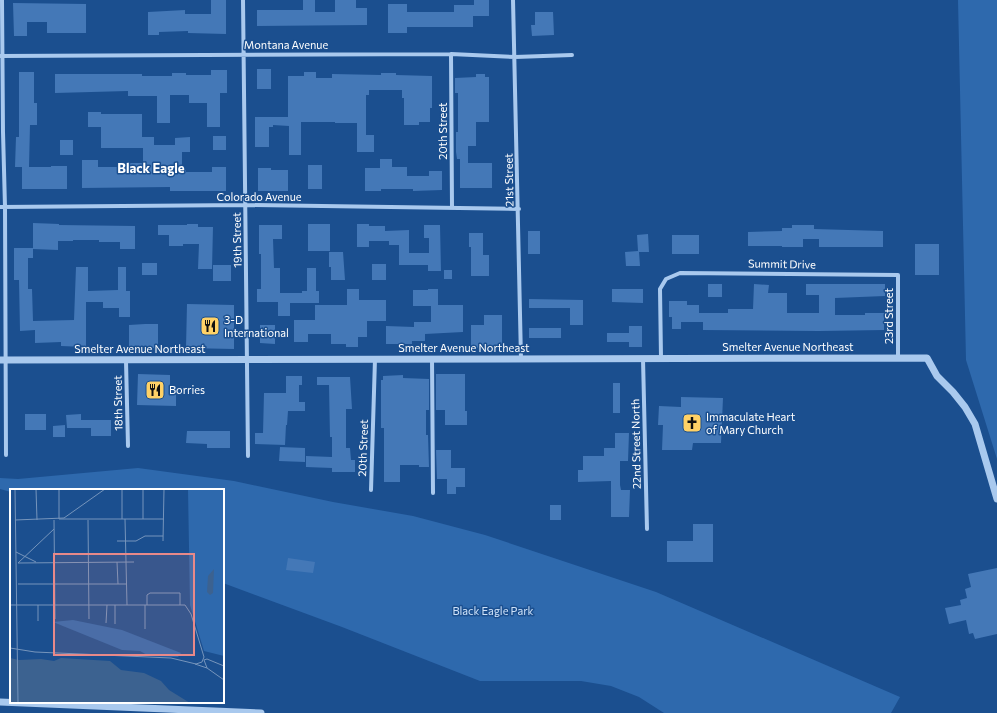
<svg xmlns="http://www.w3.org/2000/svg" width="997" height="713" viewBox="0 0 997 713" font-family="Commissioner,sans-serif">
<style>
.green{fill:#2e69ad}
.building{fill:#4478b7}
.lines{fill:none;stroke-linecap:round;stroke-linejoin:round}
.minor{stroke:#a9c9ee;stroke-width:4}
.tertiary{stroke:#a9c9ee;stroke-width:7}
.labels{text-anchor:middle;stroke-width:3;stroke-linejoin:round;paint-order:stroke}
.street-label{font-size:11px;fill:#fff;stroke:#1b4f8f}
.poi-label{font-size:11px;fill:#fff;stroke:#1b4f8f;text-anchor:start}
.park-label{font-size:11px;fill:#cfe3fa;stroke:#1b4f8f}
.quarter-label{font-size:13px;font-weight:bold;fill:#fff;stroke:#1b4f8f}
.inset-road{fill:none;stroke:#7695bc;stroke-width:1}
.view{fill:#e88989;fill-opacity:0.15;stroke:#e88989;stroke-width:2}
.inset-edge{fill:none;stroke:#fff;stroke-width:2}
</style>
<rect width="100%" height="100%" fill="#1b4f8f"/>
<path class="green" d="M958 0H997V459L966 360Z
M138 468 234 481 333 502 413 516 485 535 656 592 900 697 891 713H664L639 697 611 686 581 681H480L342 627 223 583V490H11V492L0 489V478L18 479Z"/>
<path class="building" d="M211 0H226V34L188 33V31L159 32V35H148V12L185 10V14H211Z
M303 0H315V12H335V0H356V8H367V25L257 26V10H303Z
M474 0H489V16H473V27H407V33H388V4H407V12H454V5H474Z
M13 3 86 4V33H47V22H27V36H14Z
M535 12H553L554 35 532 36 531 25H535Z
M257 69H271V89H257Z
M211 70H227V93H220V127H207V103H189V95H170V123H157V96H128V91L55 93V74H142V76H172V73H186V75H211Z
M19 72H34V103H37V125H30L29 167H15L16 137H19Z
M304 72H316V78H332V74L381 75V73H396V75L432 76V108H430V122H419V125H404V98H402V90H369V95H366V135H374V152H357V123H335V122H301V155H289V126L273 125V127H269V147H255V117H288V76H304Z
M476 74H485V77H489V122H476V146H468V163H492V188H460V159H457L456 152V132H458V93H455V78L476 77Z
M88 112H101V114H142V137H154V145H175V138L190 137V152H182V170H186V172H212V167H226V191H170V187L82 188V160H98V167H125V163H143V148H101V127H88Z
M213 136H226V150H213Z
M60 140H73V155H60Z
M380 159H392V167H407V176H429V171H442V190L413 191V189H381V191H365V168H380Z
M308 165H322V189H308Z
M51 166H67V189H22V167H51Z
M258 168H271V170H288V191H258Z
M33 223 59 224V225L135 226V249H120V242H99V240H73V241H58V250L33 249V258H28V289H32L33 321 74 320 76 267H88V291L118 290V267H126V291H130V317H119V308H103V302H86V347L61 346V342L35 343V330L20 331 19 280H14V248H33Z
M187 224H198V227H213L212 269H198L199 244H183V246H169V235H158V225H187Z
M308 224H330V251H308Z
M357 224H369V226H385V231L409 230V253H429V238H424V225H440L441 271H428V265H399V245H389V241H369V247H357Z
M259 225H282V239H273L274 268H280V293H302V291H307V268H316V291H319V303H290V316H278V302H257V289H261V254H259Z
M792 225H814V229L883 231V247H819V239H803V247H782V246H748V232L782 231V228H792Z
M528 231H540V254H528Z
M469 233H483V255H489V276H471V247H469Z
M648 234 649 252H639L640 266H626L625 252 638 251 637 235Z
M672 235H699V254H672Z
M915 244H939V275H915Z
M329 252H343L345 280H331V267H329Z
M142 263H157V275H142Z
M372 264H386V280H372Z
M213 265H231V281H213Z
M444 270H452V279H444Z
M708 284H722V297H708Z
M754 284 769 285 768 293H787V313H819V295H806V284H885V296L835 298V315H865V313H884V330L819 331 703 330V322H681V329H672V317H669V301H687V305H699V313H728V309H753Z
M347 289H359V300H386V321H367V337H358V347H346V344H331V334H308V342H294V320H315V305H347Z
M428 289H438V305H463V332L425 334V341H412V344H386V326L414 327V322H431V306H413V290H428Z
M612 289H643V303L612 302Z
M529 299 583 300V325H570V308H529Z
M187 304 234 305V349L186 348Z
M484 315H502V347L471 348V325H484Z
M145 324H158V348L129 347V325Z
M260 325H275V344L260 343Z
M629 326H642V347H629V342H607V333H629Z
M529 328H561V338H529Z
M138 374 170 375V393H176V406L137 405Z
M436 374H465V411H467V425H445V410H436Z
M403 375V378L429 379V410H426V435H428L429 467H419V465H400V482H384V428H381V380H383V376Z
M286 376H302V385H299V402H305V411H288L287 425H286L285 445 255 444V433H263L264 393H286Z
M317 377H350L352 409H346V448H350L351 460H355V472H332V468L306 467V456L332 457V437H330L329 385H317Z
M613 383H620V413H613Z
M681 397 723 398 721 443H693L692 450H662L663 425H658L659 406 681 407Z
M25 414H46V430H25Z
M81 414V420H111V436H91V428H67L66 415Z
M65 425V437H53V426Z
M187 431H230V448H207V444L186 443Z
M615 433H629L628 461H620V485L621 490H630L629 517H611V481L578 482V470H583V456H604V448H615Z
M280 447 305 448V462L279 461Z
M436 450H451V468H465V487H456V494H447V479H437Z
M550 505H561V520H550Z
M693 524H713V562H667V541H693Z
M288 558 315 562 313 573 286 570Z
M997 568V634L975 639 973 633 969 634 966 620 949 624 945 608 961 605 960 600 967 598 965 589 971 587 968 574Z"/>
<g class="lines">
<path class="minor" d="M2 0 3 132 5 207 6 455
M243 0 248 456
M513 0 521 359
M451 54 452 208
M0 56 451 54 515 57 572 55
M0 207 246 205 519 209
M661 358 660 289 666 279 680 273 898 275V358
M432 359 433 493
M643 359 647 529
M126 361 128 446
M371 490 375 359"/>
<path class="tertiary" d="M0 360 927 358 937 376 953 392 965 407 975 424 997 499
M0 702 261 713"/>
</g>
<defs>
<g id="restaurant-square" transform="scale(1)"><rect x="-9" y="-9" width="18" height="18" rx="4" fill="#ffd166" stroke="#1b4f8f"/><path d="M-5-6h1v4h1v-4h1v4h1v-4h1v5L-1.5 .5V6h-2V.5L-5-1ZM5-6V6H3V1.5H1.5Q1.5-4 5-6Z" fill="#111"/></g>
<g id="church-square" transform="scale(1)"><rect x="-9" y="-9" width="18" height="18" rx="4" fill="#ffd166" stroke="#1b4f8f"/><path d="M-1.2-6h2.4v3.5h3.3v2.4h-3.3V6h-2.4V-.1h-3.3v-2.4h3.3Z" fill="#111"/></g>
</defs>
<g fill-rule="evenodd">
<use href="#restaurant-square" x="210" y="326"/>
<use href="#restaurant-square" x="155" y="390"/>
<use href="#church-square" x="692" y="423"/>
</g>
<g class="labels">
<g class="street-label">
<text x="286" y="49">Montana Avenue</text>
<text transform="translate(443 131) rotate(-90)" y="4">20th Street</text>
<text transform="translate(509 180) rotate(-91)" y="4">21st Street</text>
<text x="259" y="201">Colorado Avenue</text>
<text transform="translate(237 240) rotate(-91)" y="4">19th Street</text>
<text transform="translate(782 264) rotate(1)" y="4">Summit Drive</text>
<text transform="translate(889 316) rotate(-90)" y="4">23rd Street</text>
<text x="788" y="351">Smelter Avenue Northeast</text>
<text x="464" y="352">Smelter Avenue Northeast</text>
<text x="140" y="353">Smelter Avenue Northeast</text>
<text transform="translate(118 403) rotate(-91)" y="4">18th Street</text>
<text transform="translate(636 444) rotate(-91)" y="4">22nd Street North</text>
<text transform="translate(363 448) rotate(-88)" y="4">20th Street</text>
</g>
<g class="poi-label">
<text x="224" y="324">3-D<tspan x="224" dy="13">International</tspan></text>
<text x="169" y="394">Borries</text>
<text x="706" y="421">Immaculate Heart<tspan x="706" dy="13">of Mary Church</tspan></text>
</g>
<g class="park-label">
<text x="493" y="615">Black Eagle Park</text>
</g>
<g class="quarter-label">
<text x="151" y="173">Black Eagle</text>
</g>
</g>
<g transform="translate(10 489)">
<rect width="214" height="214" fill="#1b4f8f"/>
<path d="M178 0H214V167L194 162 180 116ZM63 131 112 141 171 164 168 168 139 167 130 162 112 161 43 133Z" fill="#2e69ad"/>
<path d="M204 80 203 104 200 106 197 103 198 87ZM0 169 9 171 31 170 44 172 51 169 100 172 111 181 134 184 151 192 159 201 180 214H0Z" fill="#3c6290"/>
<path class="inset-road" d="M5 0 8 214M26 0 27 31M49 0V30M133 0V30M49 30H154M112 30V0M115 30 117 116M5 31 54 29 95 0M44 31 45 130M78 31 79 130M107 52H126L135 47H153M153 52 154 0M6 63 26 73M107 73 108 95M8 74 124 73M8 74 44 40M8 95H117M0 116H175L181 125 194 168 192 173 186 175 161 169 25 163 0 159M28 116V132M105 116V135M135 116V140M137 116V106L140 104H170V116M96 134 97 116M185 175 197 179 214 191M197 179 194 171 197 170 214 177"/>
<path class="view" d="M44 65H184V166H44Z"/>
<rect width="214" height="214" class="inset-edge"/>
</g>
</svg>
